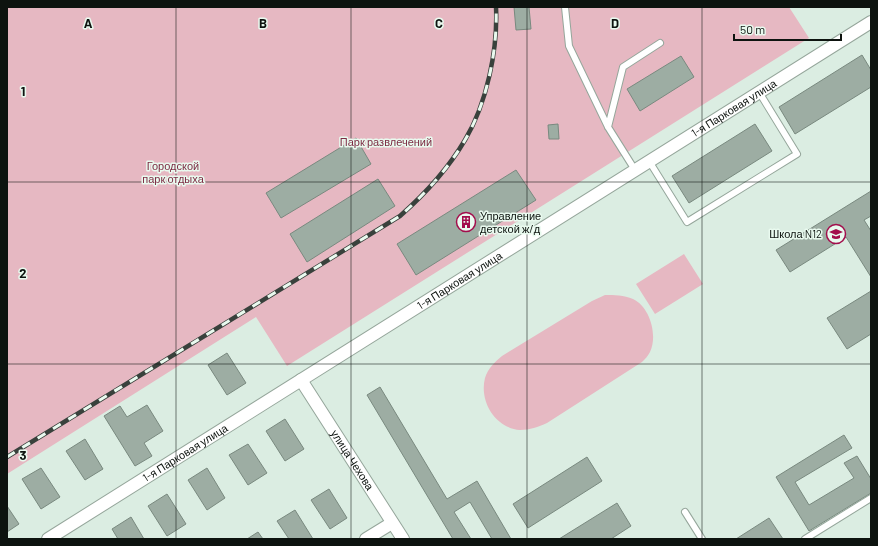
<svg xmlns="http://www.w3.org/2000/svg" width="878" height="546" viewBox="0 0 878 546" font-family="Barlow,sans-serif">
<style>
.green{fill:#e6b8c2}
.building{fill:#9dada3;stroke:#79897f}
.lines{fill:none;stroke-linecap:round;stroke-linejoin:round}
.service-casing{stroke:#95a69b;stroke-width:8}
.minor-casing{stroke:#95a69b;stroke-width:14}
.service{stroke:#fff;stroke-width:6}
.minor{stroke:#fff;stroke-width:12}
.rail-casing{stroke:#39413c;stroke-width:4.5}
.rail{stroke:#e9faef;stroke-width:3;stroke-dasharray:9;stroke-linecap:butt}
.grid{fill:none;stroke:#0d130f;stroke-width:1;stroke-opacity:0.55}
.labels{text-anchor:middle;stroke-width:3;stroke-linejoin:round;paint-order:stroke}
.street-label{font-size:11px;fill:#0d130f;stroke:#e9faef}
.park-label{font-size:11px;fill:#7d2c44;stroke:#e9faef}
.poi-label{font-size:11px;fill:#0d130f;stroke:#e9faef;text-anchor:start}
.grid-label{font-size:13px;text-anchor:middle;font-weight:bold;fill:#0d130f;stroke:#e9faef;stroke-width:3;stroke-linejoin:round;paint-order:stroke}
</style>
<rect width="100%" height="100%" fill="#dbede2"/>
<path class="green" d="M7 7H789L809 38 287 366 256 317 7 474Z
M684 254 703 284 655 314 636 284Z
M605 295C614 295 624 295 633 299 650 307 658 335 650 352 648 356 645 359 642 362L547 423C538 427 530 430 520 430 495 428 479 401 485 378 488 368 495 362 502 356L592 301Z"/>
<path class="building" d="M514 7H529L531 29 516 30Z
M862 55 871 70V87L795 134 779 107Z
M681 56 694 77 640 111 627 89Z
M558 124 559 139H549L548 125Z
M755 124 772 151 689 203 672 176Z
M356 138 371 164 281 218 266 193Z
M516 170 536 200 416 275 397 244Z
M378 179 395 206 307 262 290 234Z
M871 191V216L864 220 871 231V277L846 237 790 272 776 250Z
M871 291V334L847 349 827 318Z
M227 353 246 383 227 395 208 365Z
M380 387 447 499 477 481 511 539H492L470 502 454 512 471 539H453L367 395Z
M147 405 163 431 144 443 152 456 135 466 104 416 120 406 127 417Z
M285 419 304 449 285 461 266 431Z
M844 435 852 448 795 482 809 505 854 478 844 463 857 456 871 479V493L809 531 776 477Z
M85 439 103 469 85 480 66 451Z
M248 444 267 473 248 485 229 455Z
M587 457 602 481 528 528 513 504Z
M41 468 60 497 41 509 22 479Z
M207 468 225 498 207 510 188 480Z
M329 489 347 518 330 529 311 500Z
M167 494 186 524 167 536 148 506Z
M617 503 631 526 611 539H559Z
M7 506 19 524 7 532Z
M295 510 313 539H289L277 521Z
M131 517 144 539H118L112 529Z
M769 518 783 539H736Z
M258 532 263 539H247Z"/>
<g class="lines">
<g class="service-casing">
<path id="service" d="M565 7 569 46 608 127 635 170
M608 127 623 67 660 43
M649 161 687 222 797 154 759 92
M685 512 702 539
M805 539 871 498"/>
</g>
<g class="minor-casing">
<g id="minor">
<path id="s1" d="M301 380 403 539"/>
<path id="s2" d="M48 539 871 22"/>
<path d="M366 539 392 523"/>
</g>
</g>
<use href="#service" class="service"/>
<use href="#minor" class="minor"/>
<g class="rail-casing">
<path id="rail" d="M7 457 400 216C425 194 448 169 465 140 487 103 498 49 496 7"/>
</g>
<use href="#rail" class="rail"/>
</g>
<path class="grid" d="M176 7V539M351 7V539M527 7V539M702 7V539M7 182H871M7 364H871"/>
<defs>
<g id="building-ring" transform="scale(1)"><circle r="9.5" fill="#e9faef" stroke="#a30d4c" stroke-width="1.5"/><path d="M-4-6H4V6H1V3H-1V6H-4ZM-2.5-4.3h1.7v1.8h-1.7ZM.8-4.3h1.7v1.8H.8ZM-2.5-1h1.7V.8h-1.7ZM.8-1h1.7V.8H.8Z" fill="#a30d4c"/></g>
<g id="school-ring" transform="scale(1)"><circle r="9.5" fill="#e9faef" stroke="#a30d4c" stroke-width="1.5"/><path d="M0-5L7-2L0 1L-7-2ZM-4 1L0 2.5L4 1V4Q0 6-4 4Z" fill="#a30d4c"/></g>
</defs>
<g fill-rule="evenodd">
<use href="#building-ring" x="466" y="222"/>
<use href="#school-ring" x="836" y="234"/>
</g>
<g class="labels">
<g class="street-label">
<text dy="4" stroke="none"><textPath href="#s2" startOffset="810">1-я Парковая улица</textPath></text>
<text dy="4" stroke="none"><textPath href="#s2" startOffset="486">1-я Парковая улица</textPath></text>
<text dy="4" stroke="none"><textPath href="#s2" startOffset="162">1-я Парковая улица</textPath></text>
<text dy="4" stroke="none"><textPath href="#s1" startOffset="95">улица Чехова</textPath></text>
</g>
<g class="park-label">
<text x="386" y="146">Парк развлечений</text>
<text x="173" y="170">Городской<tspan x="173" dy="13">парк отдыха</tspan></text>
</g>
<g class="poi-label">
<text x="480" y="220">Управление<tspan x="480" dy="13">детской ж/д</tspan></text>
<text x="822" y="238" text-anchor="end">Школа N12</text>
</g>
</g>
<g class="grid-label">
<text x="88" y="28">A</text>
<text x="263" y="28">B</text>
<text x="439" y="28">C</text>
<text x="615" y="28">D</text>
<text x="23" y="96">1</text>
<text x="23" y="278">2</text>
<text x="23" y="460">3</text>
</g>
<rect width="878" height="546" fill="none" stroke="#0d130f" stroke-width="16"/>
<path d="M734 34v6h107v-6" fill="none" stroke="#0d130f" stroke-width="2"/>
<text x="740" y="34" font-size="12" fill="#0d130f" stroke="#e9faef" stroke-width="3" paint-order="stroke">50 m</text>
</svg>
